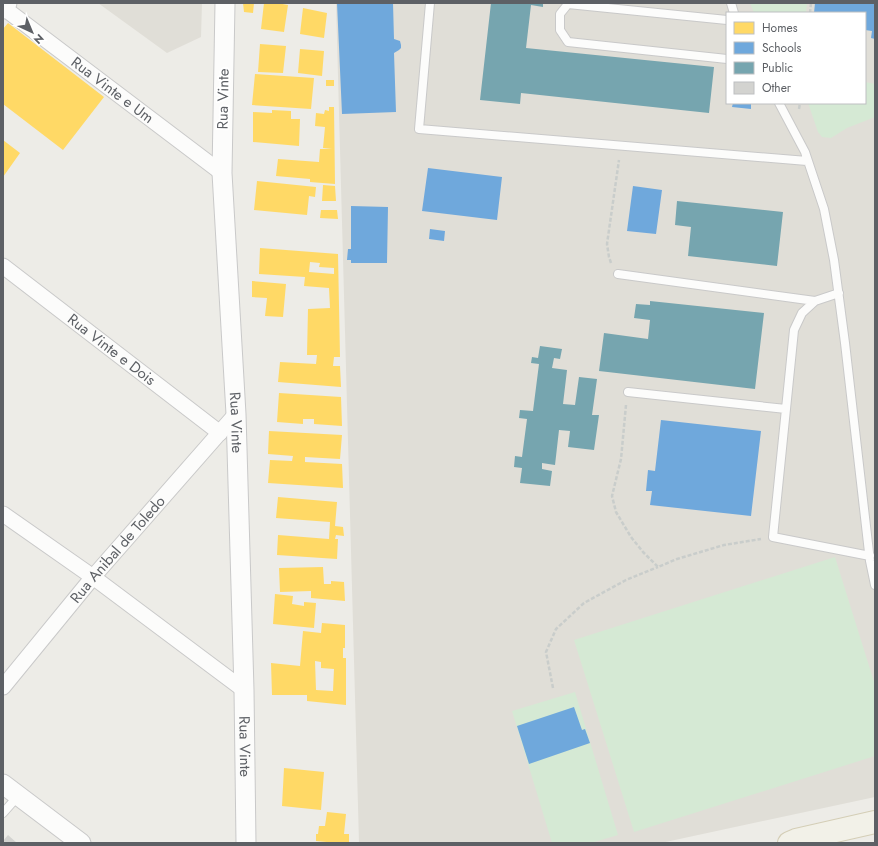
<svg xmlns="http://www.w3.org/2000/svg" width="878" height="846" viewBox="0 0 878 846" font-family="Jost,sans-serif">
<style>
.education{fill:#e0ded7;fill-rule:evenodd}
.green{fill:#d5e9d4}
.homes{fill:#ffd966;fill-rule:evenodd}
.schools{fill:#6fa8dc}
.public{fill:#76a5af}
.building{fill:#d3d3d0}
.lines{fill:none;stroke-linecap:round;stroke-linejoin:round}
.service-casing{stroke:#c9c9c9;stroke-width:10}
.minor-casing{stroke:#c9c9c9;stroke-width:17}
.tertiary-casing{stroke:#c9c9c9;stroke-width:21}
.primary-casing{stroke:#d4ceb6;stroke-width:24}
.path{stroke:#c9cdcb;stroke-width:2.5;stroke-dasharray:4 2;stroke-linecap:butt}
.service{stroke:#fcfcfb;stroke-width:8}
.minor{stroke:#fcfcfb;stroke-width:15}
.tertiary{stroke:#fcfcfb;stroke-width:19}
.primary{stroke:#f2f1e8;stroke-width:22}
.labels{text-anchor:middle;stroke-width:4;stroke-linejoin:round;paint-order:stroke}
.street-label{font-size:15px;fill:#5d6065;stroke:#fff}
</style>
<rect width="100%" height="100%" fill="#edece7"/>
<path class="education" d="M98 3H202L201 37 167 53Z
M336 3H875V797L661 843H359ZM727 13H865V103H727Z"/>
<path class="green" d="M750 3H807L806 13H754Z
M865 82 875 84V117L847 128 831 138 822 137 818 132 808 103H865Z
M835 557 875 685V756L634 832 574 640Z
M575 692 618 835 591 843H552L512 711Z"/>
<path class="homes" d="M243 3H254L253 13 244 12Z
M264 3H277L288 5 284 32 261 29Z
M303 8 327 13 324 38 300 34Z
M8 23 104 97 63 150 3 104V29Z
M260 44 286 46 283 73 258 72Z
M300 49 324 51 322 76 298 73Z
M255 74 314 78 311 109 252 105Z
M326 80H334V86H326Z
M329 107H334L335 184 310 182V179L276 176 278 159 319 162 320 149H332L323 148 325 127 315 126 316 113 324 114 325 110 329 111Z
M272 110 291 111V119H300L299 146 253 142V112L272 113Z
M3 140 20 153 3 177Z
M257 181 316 187 315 197 309 196 307 215 254 210Z
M323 185 335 186 336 201H322Z
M321 210H337L338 219 320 218Z
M260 248 338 254 340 357H334L333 366H340L341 387 278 382 280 362 316 364 317 355H307L308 309 330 308 329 288 304 286 305 277 259 274ZM310 262 320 263 319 267 334 268V274L309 272Z
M252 281 286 284 283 317 265 316 267 298 252 297Z
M279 393 341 397 342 426 314 424V419H303V424L277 422Z
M269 431 342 435 340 459 305 457V462L342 464 343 488 268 483 270 460 292 461 293 456 268 454Z
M278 497 337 502 335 526 343 527 344 536 336 535 335 539H338L337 559 277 555 278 535 329 539 330 522 276 518Z
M323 567 324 584H331V581L344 582 345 601 311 598V591L280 592 279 568Z
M275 594 293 596 292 604 304 606V602L316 603 314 628 273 624Z
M322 623 345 625V648H343V658H346V705L307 701V695H272L271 663 300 666 303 631 321 633ZM315 661 321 662V668L334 669 333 691 316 690Z
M284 768 324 772 321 810 282 806Z
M327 812 346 814 344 834H349V843H337L316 841V834H318L319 826H325Z"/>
<path class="schools" d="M337 3H393L394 39 400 41 401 45V48L399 50 394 53 396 112 342 114Z
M815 3H875V39L871 38 872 31 865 30V13H814Z
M733 103H751V109L732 107Z
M428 168 502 177 497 220 422 211Z
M633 186 662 190 656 234 627 231Z
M351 206 388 207 387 263H351V260H347L348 249H351Z
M430 229 445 231 444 241 429 239Z
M661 420 761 431 751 516 650 505 652 491H646L648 470 655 471Z
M574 707 582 730 585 729 590 743 529 764 517 726Z"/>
<path class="public" d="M491 3H543V7L531 5 526 48 714 67 709 113 521 93 520 104 480 100Z
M677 201 783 212 777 266 688 256 691 227 675 225Z
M650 301 764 313 755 389 599 371 604 333 648 339 650 320 634 318 636 304 650 305Z
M540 346 562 349 560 359 554 358 552 368 567 370 563 404 575 405 579 377 597 379 592 415H599L594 450 568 447 570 431 559 430 555 465 542 463V469L552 471 550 486 520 483 522 468 514 467 515 456 522 457 527 419 519 418 520 410 533 411 539 364 531 363 532 357 538 358Z"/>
<path class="building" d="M8 835 17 843H3V841Z"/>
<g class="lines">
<g class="service-casing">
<path id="service" d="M430 3 419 129 807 161
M731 3 734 13
M727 20 568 4 560 14V30L568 42 727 59
M779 103 805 152 824 209 834 260 845 343 870 561 875 585
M618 274 815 301
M839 293 815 301 802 313 794 330 773 537 870 556
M628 392 786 409
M3 813 18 796"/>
</g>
<g class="minor-casing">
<g id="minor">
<path id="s1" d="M4 8 222 173"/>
<path id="s2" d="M3 266 220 433"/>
<path d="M3 514 93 577 244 690"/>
<path id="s3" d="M3 687 93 577 236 414"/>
</g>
</g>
<g class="tertiary-casing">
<g id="tertiary">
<path id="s4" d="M225 3 222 173 236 414 244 690 246 843"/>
<path d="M3 9 7 3"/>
<path d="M3 784 81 843"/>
</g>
</g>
<g class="primary-casing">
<path id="primary" d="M789 843 796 840 875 822"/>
</g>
<path class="path" d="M810 13 811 3
M799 109 800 103
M611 263 609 257 607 244 619 160
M626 405 621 459 612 496 616 512 631 537 643 552 658 567 677 559 724 545 761 539
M553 688 546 652 556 629 584 603 626 580 658 567"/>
<use href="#service" class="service"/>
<use href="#minor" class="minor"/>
<use href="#tertiary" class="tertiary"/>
<use href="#primary" class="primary"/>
</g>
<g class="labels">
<g class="street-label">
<text dy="5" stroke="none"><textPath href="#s1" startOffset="136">Rua Vinte e Um</textPath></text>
<text transform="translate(223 99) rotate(-89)" y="5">Rua Vinte</text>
<text dy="5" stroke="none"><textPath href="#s2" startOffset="137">Rua Vinte e Dois</textPath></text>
<text dy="5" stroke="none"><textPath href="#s4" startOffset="420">Rua Vinte</textPath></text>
<text dy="5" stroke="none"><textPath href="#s3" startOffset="179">Rua Anibal de Toledo</textPath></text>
<text dy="5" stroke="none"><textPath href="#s4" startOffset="744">Rua Vinte</textPath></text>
</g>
</g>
<rect width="878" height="846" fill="none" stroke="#5d6065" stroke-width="8"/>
<rect x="726" y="12" width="140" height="92" fill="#ffffff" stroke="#bebfc1"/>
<rect x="734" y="22" width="20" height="12" fill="#ffd966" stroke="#bebfc1"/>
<text x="762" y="32" font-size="12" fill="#5d6065">Homes</text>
<rect x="734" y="42" width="20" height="12" fill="#6fa8dc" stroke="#bebfc1"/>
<text x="762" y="52" font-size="12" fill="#5d6065">Schools</text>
<rect x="734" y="62" width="20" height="12" fill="#76a5af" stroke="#bebfc1"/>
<text x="762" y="72" font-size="12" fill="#5d6065">Public</text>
<rect x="734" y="82" width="20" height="12" fill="#d3d3d0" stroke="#bebfc1"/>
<text x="762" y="92" font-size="12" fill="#5d6065">Other</text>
<g transform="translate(32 32) rotate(136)" stroke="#ffffff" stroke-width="3" paint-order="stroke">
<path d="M0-3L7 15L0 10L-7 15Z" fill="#5d6065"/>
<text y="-6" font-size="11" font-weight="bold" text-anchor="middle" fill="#5d6065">N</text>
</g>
</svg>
